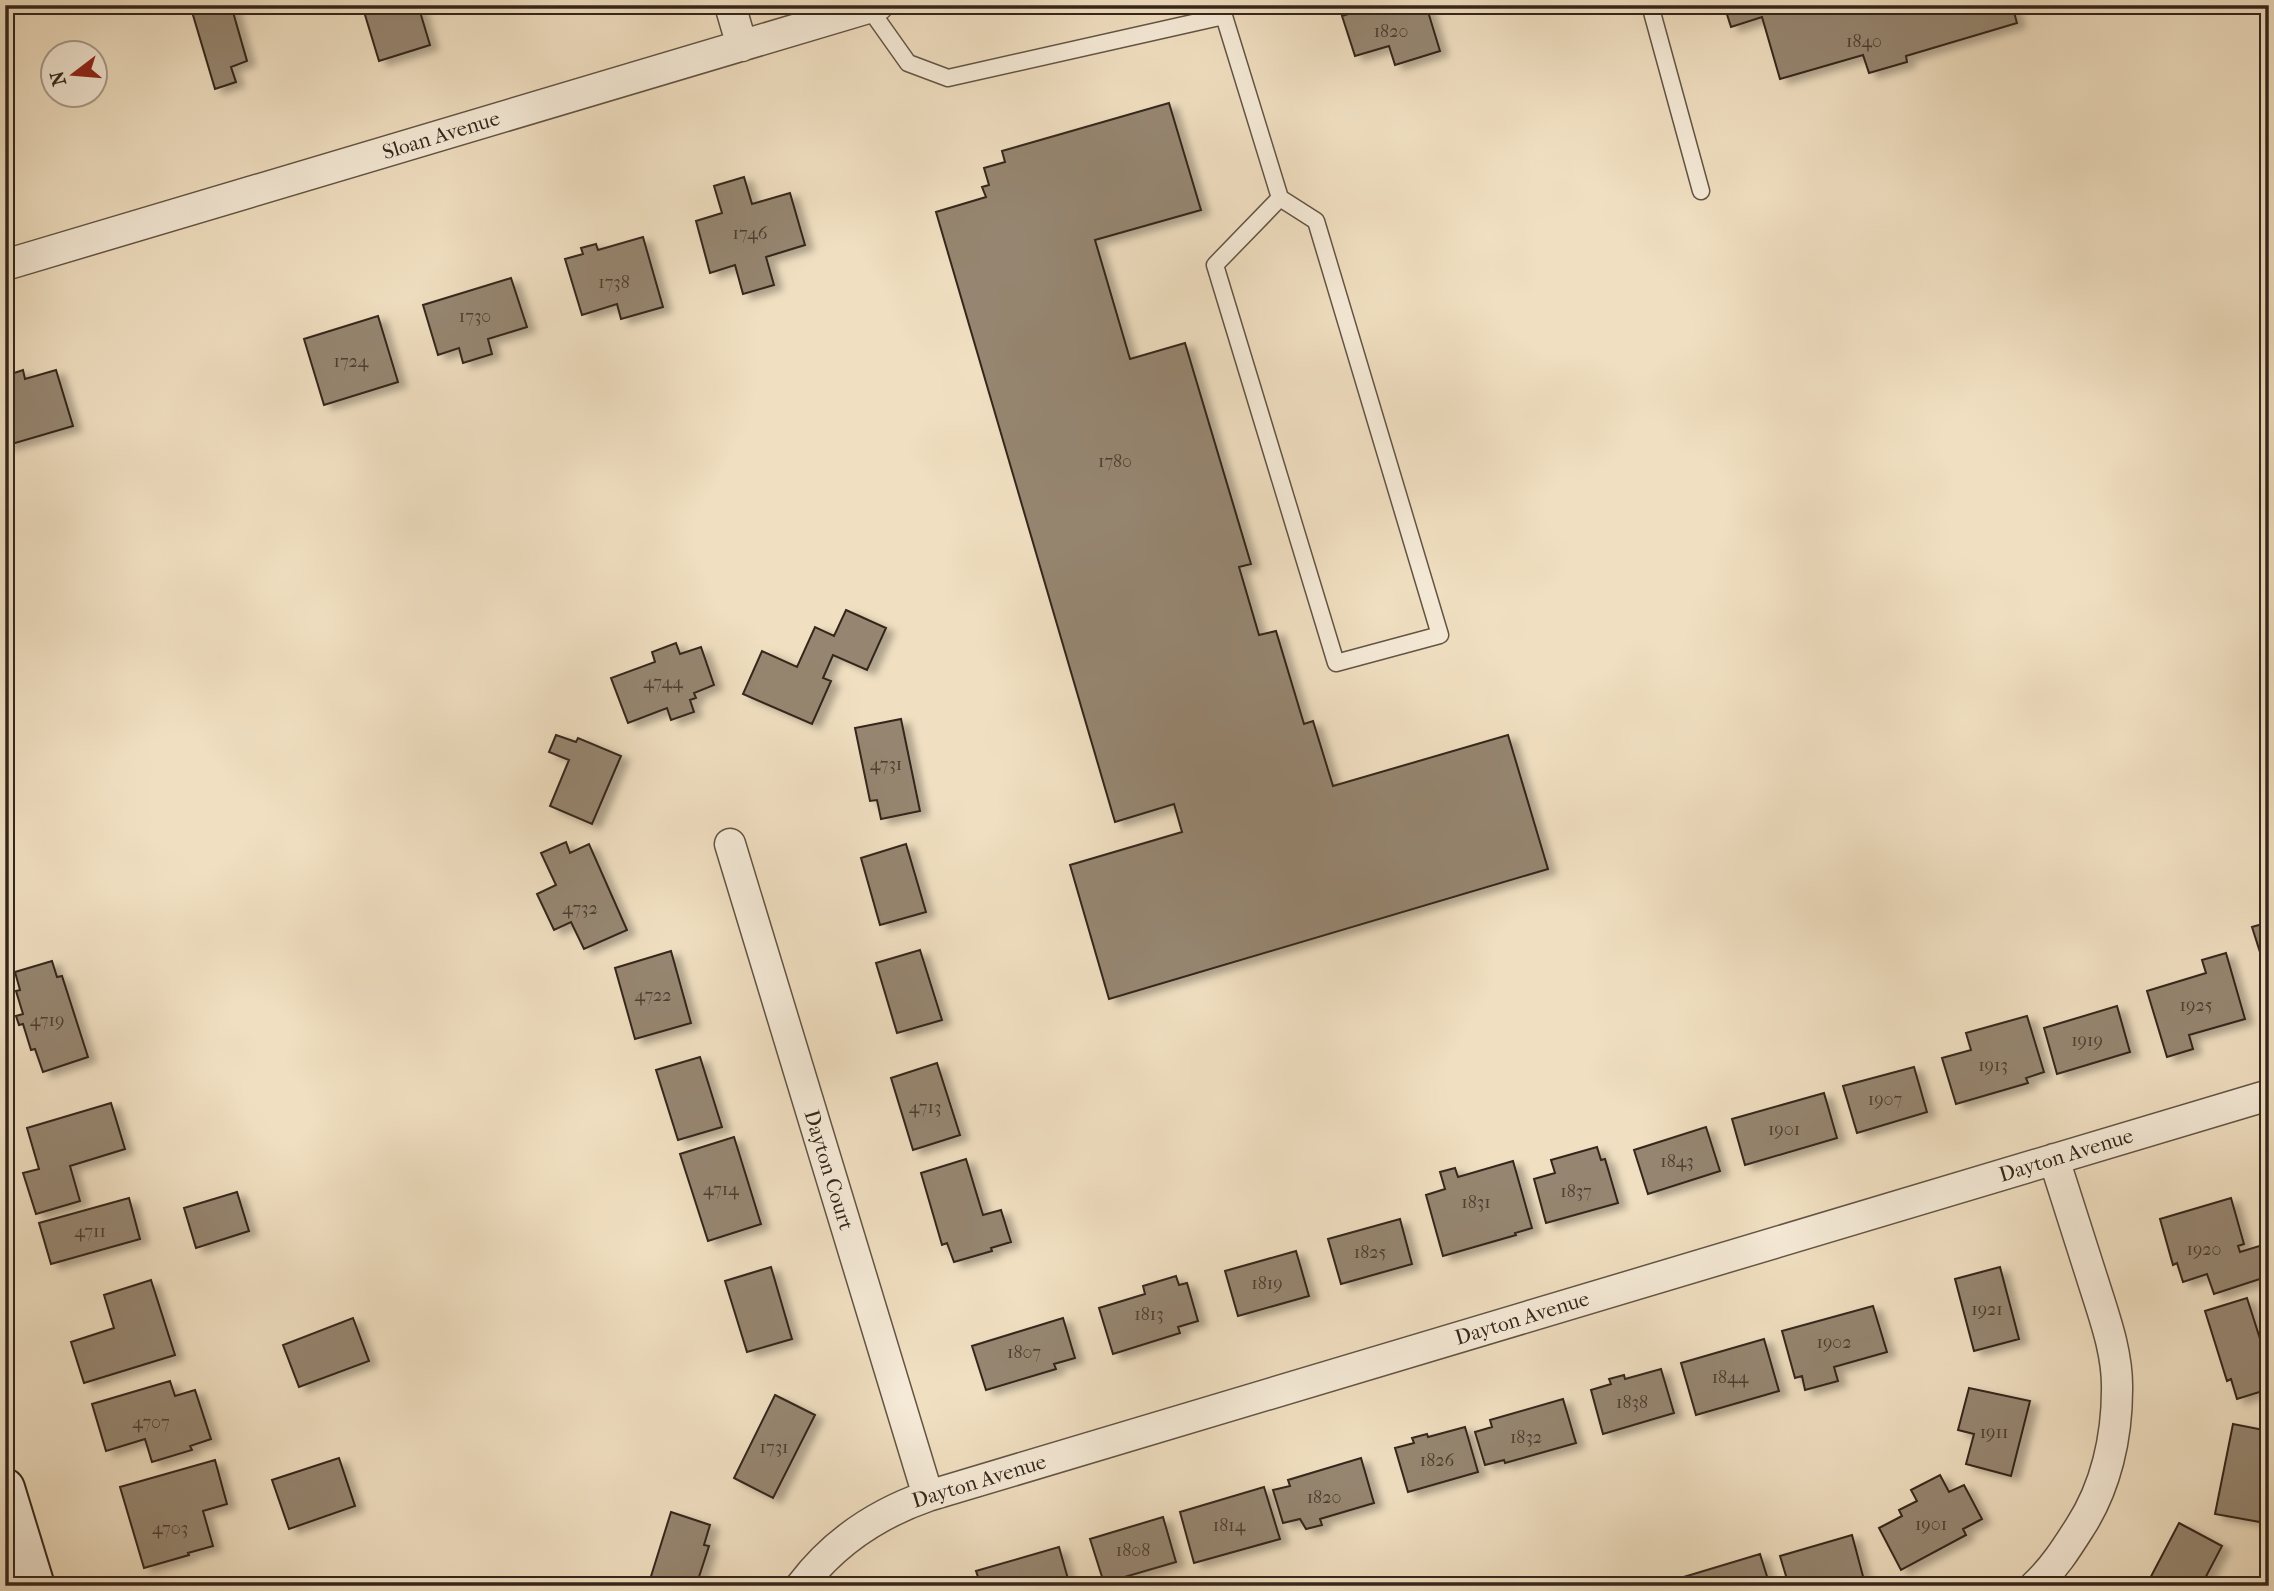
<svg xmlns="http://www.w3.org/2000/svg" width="2274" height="1591" viewBox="0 0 2274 1591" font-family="'IM FELL French Canon',serif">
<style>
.building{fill:#968671;stroke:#34261b;stroke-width:2;filter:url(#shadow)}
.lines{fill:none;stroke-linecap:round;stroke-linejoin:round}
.lane-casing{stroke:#635444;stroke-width:19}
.street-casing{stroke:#635444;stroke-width:33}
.secondary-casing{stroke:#34261b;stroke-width:42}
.lane{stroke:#f5ead7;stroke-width:16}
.street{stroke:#f5ead7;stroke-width:30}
.secondary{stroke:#f5ead7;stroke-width:38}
.labels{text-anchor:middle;stroke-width:7;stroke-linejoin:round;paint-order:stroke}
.number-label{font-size:18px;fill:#4c3e30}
.street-label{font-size:21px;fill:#34261b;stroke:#f5ead7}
</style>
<defs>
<filter id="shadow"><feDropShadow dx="8" dy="4.5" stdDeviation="3.5" flood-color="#0004"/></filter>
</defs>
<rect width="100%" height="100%" fill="#f0dfc1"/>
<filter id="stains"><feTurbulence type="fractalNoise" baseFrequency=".00286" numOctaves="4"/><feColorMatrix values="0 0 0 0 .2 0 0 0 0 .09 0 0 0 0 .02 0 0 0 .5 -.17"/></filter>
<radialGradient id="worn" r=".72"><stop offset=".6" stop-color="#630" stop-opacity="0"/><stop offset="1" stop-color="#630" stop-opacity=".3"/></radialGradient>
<path class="building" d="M190 5H231L247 61 231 67 236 82 215 89Z
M362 5H418L430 45 379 61Z
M1426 5 1440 51 1395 65 1389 46 1355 56 1342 16 1376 5Z
M1724 5H2012L2017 23 1906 56 1907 62 1869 73 1863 55 1780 79 1762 17 1731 27Z
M1169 103 1201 210 1095 240 1130 359 1185 343 1251 564 1239 567 1259 635 1276 631 1304 724 1313 721 1333 786 1508 735 1548 869 1109 999 1070 865 1182 832 1174 804 1115 822 936 212 986 197 982 187 989 185 984 168 1005 162 1002 151Z
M744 177 752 204 790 193 805 245 766 257 774 285 743 294 735 265 710 273 696 221 722 213 714 186Z
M643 237 663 307 621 319 617 304 582 315 565 259 583 254 581 248 596 244 598 250Z
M511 278 527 327 488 339 492 354 463 363 459 348 438 355 423 305Z
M378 316 398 382 324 405 304 339Z
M23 370 25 379 56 370 73 426 5 446V376Z
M846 610 886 628 867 670 833 655 823 678 831 681 812 724 743 694 762 651 797 667 815 627 834 636Z
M676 643 680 654 701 647 714 685 694 693 696 698 690 700 694 712 671 720 667 708 628 723 611 678 655 662 652 652Z
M901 719 920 811 881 819 877 800 870 801 855 728Z
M556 735 576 742 578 738 621 756 592 824 550 806 569 760 549 752Z
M566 842 570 853 589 844 627 930 584 949 571 922 554 930 537 894 556 885 541 853Z
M906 844 926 912 880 925 861 858Z
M2269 922V967L2265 968 2252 927Z
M920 950 942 1020 897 1033 876 963Z
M671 951 691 1023 635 1039 615 968Z
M2226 953 2245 1019 2189 1035 2193 1049 2167 1057 2147 991 2206 973 2202 960Z
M52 961 57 977 62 976 88 1057 43 1072 35 1049 31 1050 23 1024 19 1025 16 1016 23 1014 16 991 20 990 15 972Z
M2117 1006 2130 1052 2057 1074 2044 1028Z
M2027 1016 2044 1072 2026 1078 2028 1083 1956 1104 1942 1058 1971 1050 1966 1033Z
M700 1057 722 1127 678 1140 656 1070Z
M937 1063 960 1135 913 1150 891 1078Z
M1914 1067 1927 1112 1857 1133 1843 1086Z
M1824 1093 1837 1138 1745 1165 1732 1119Z
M111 1103 125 1149 70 1166 80 1201 36 1214 23 1173 39 1169 27 1128Z
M1706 1127 1720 1171 1648 1194 1634 1150Z
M734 1137 761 1224 708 1241 680 1154Z
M1597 1147 1601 1160 1605 1159 1618 1203 1546 1223 1534 1179 1555 1173 1551 1160Z
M966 1159 983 1215 1001 1210 1011 1242 991 1248 992 1251 954 1262 947 1243 942 1245 921 1173Z
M1513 1161 1532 1228 1515 1233 1516 1235 1443 1256 1426 1195 1445 1189 1440 1172 1455 1168 1458 1177Z
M237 1192 249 1231 196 1248 184 1208Z
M129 1198 140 1239 51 1264 39 1223Z
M2231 1198 2244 1244 2238 1246 2240 1252 2269 1243V1276L2214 1294 2207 1274 2183 1282 2177 1263 2173 1265 2160 1219Z
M1400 1219 1412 1264 1341 1284 1328 1239Z
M1296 1251 1309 1296 1238 1316 1225 1271Z
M771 1267 792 1339 747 1352 725 1281Z
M2000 1267 2019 1339 1974 1351 1955 1279Z
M1176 1276 1179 1285 1187 1283 1198 1321 1178 1327 1180 1333 1113 1354 1099 1308 1145 1294 1143 1286Z
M151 1280 175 1355 84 1383 71 1342 114 1328 104 1295Z
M2247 1298 2269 1367V1389L2237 1399 2231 1379 2227 1381 2205 1311Z
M1873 1306 1887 1352 1834 1367 1838 1381 1805 1390 1802 1376 1795 1378 1782 1331Z
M353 1318 369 1361 299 1387 283 1345Z
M1063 1318 1075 1358 1054 1364 1056 1369 986 1390 972 1346Z
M1764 1339 1779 1391 1696 1415 1681 1363Z
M1661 1369 1674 1413 1603 1434 1591 1390 1611 1384 1609 1379 1624 1375 1625 1379Z
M170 1381 175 1396 195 1390 211 1439 190 1446 192 1450 152 1462 145 1439 106 1451 92 1404Z
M1969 1388 2030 1401 2011 1476 1966 1464 1974 1434 1958 1430Z
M775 1395 815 1415 773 1498 734 1478Z
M1563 1399 1576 1443 1505 1463 1504 1460 1485 1465 1475 1432 1492 1427 1490 1420Z
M2233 1424 2269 1431V1476L2260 1522 2215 1514Z
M1465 1427 1478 1472 1408 1492 1395 1448 1414 1443 1412 1438 1427 1434 1428 1437Z
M339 1458 355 1506 289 1529 272 1480Z
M1361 1458 1374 1503 1320 1519 1322 1525 1306 1529 1300 1519 1283 1523 1273 1490 1290 1486 1288 1480Z
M215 1460 227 1504 203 1511 213 1546 188 1553 189 1555 144 1568 120 1487Z
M1940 1475 1949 1492 1964 1485 1982 1519 1963 1529 1966 1535 1901 1570 1879 1528 1902 1516 1899 1510 1917 1501 1911 1490Z
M1264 1487 1280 1539 1194 1563 1180 1512Z
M671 1512 710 1525 704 1545 709 1546 696 1586H648Z
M1163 1517 1176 1562 1104 1583 1090 1539Z
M2179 1523 2222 1546 2201 1586H2146Z
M1852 1535 1864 1580 1845 1586H1789L1780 1556Z
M1059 1547 1070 1586H981L976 1571Z
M1760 1554 1770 1586H1678L1677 1579Z"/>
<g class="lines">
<g class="lane-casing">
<path id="lane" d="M1223 5 1224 16 1280 198 1316 221 1440 635 1336 663 1215 265 1280 198
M1650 5 1701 191
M869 8 908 63 948 78 1224 16"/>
</g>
<g class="street-casing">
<path id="street" d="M730 5 742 46
M5 265 878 5
M730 844 928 1496
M801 1586C834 1542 876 1514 928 1496L2269 1095
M2035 1586C2054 1568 2066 1549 2080 1527 2106 1487 2117 1437 2117 1390 2118 1353 2104 1316 2093 1281 2080 1240 2067 1199 2054 1159"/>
</g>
<g class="secondary-casing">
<path id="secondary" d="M5 1488 35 1586"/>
</g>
<use href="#lane" class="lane"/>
<use href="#street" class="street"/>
<use href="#secondary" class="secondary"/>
</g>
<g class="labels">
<g class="number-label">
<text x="1391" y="37">1820</text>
<text x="1864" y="47">1840</text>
<text x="750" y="239">1746</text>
<text x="614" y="288">1738</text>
<text x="475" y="322">1730</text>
<text x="351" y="367">1724</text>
<text x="1115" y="467">1780</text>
<text x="663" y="688">4744</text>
<text x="886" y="770">4731</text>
<text x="580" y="914">4732</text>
<text x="653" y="1001">4722</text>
<text x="2196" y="1011">1925</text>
<text x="47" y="1026">4719</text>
<text x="2087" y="1046">1919</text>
<text x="1993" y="1071">1913</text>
<text x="1885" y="1105">1907</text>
<text x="925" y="1113">4713</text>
<text x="1784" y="1135">1901</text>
<text x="1677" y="1167">1843</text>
<text x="721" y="1195">4714</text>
<text x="1576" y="1197">1837</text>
<text x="1476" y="1208">1831</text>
<text x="90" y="1237">4711</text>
<text x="2204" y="1255">1920</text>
<text x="1370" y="1258">1825</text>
<text x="1267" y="1289">1819</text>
<text x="1987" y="1315">1921</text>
<text x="1149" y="1320">1813</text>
<text x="1834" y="1348">1902</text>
<text x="1024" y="1358">1807</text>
<text x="1730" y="1383">1844</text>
<text x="1632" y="1408">1838</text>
<text x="151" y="1428">4707</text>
<text x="1994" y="1438">1911</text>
<text x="1526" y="1443">1832</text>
<text x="774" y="1453">1731</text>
<text x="1437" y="1466">1826</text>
<text x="1324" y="1503">1820</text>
<text x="1931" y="1530">1901</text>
<text x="1229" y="1531">1814</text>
<text x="170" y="1534">4703</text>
<text x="1133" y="1556">1808</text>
</g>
<g class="street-label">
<text transform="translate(441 135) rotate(-17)" y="7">Sloan Avenue</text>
<text transform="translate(2066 1155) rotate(-17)" y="7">Dayton Avenue</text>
<text transform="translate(829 1170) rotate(73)" y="7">Dayton Court</text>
<text transform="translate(1522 1318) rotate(-17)" y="7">Dayton Avenue</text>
<text transform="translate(979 1481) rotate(-17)" y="7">Dayton Avenue</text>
</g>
</g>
<rect width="2274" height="1591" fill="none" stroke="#f0dfc1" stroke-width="28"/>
<rect x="7" y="7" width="2260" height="1577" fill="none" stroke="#34261b" stroke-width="3.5"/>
<rect x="14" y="14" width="2246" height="1563" fill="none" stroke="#34261b" stroke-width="2"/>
<g transform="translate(74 74) rotate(254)"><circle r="33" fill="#f5ead7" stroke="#a89c8c" stroke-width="2"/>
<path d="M0-5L12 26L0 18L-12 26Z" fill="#8f2418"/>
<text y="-10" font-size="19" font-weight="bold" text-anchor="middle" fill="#34261b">N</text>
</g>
<rect width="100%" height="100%" filter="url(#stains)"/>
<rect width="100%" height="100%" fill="url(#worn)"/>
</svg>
